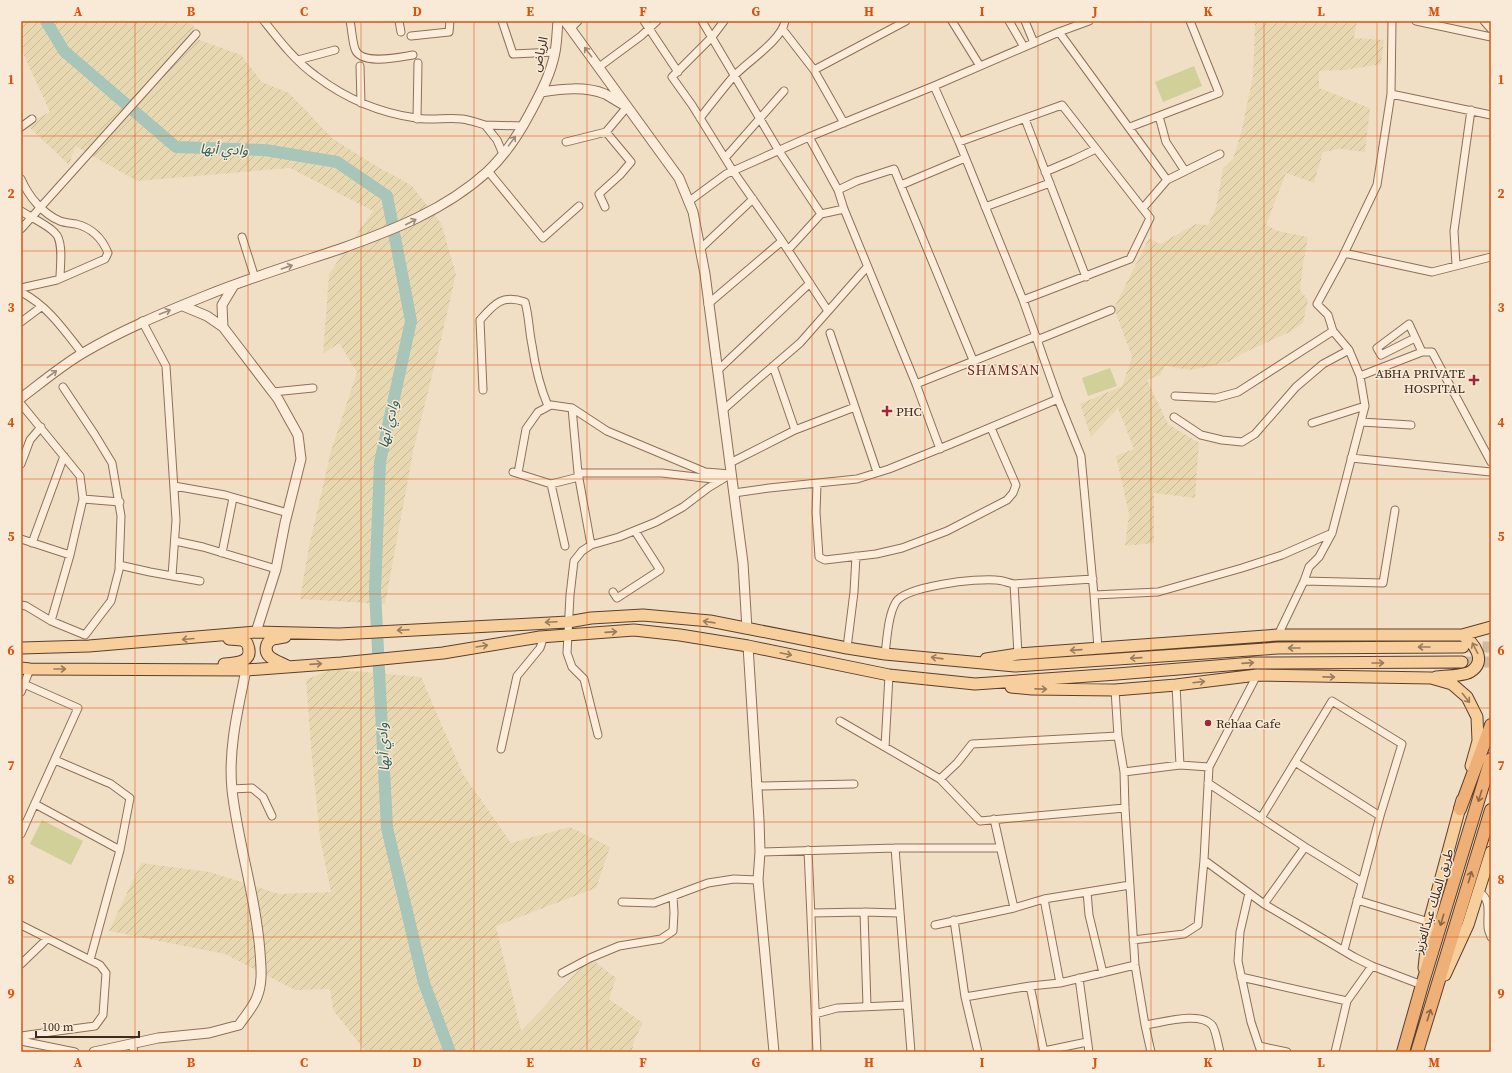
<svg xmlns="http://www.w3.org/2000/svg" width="1512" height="1073" viewBox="0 0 1512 1073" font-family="'Source Serif 4','Noto Sans Arabic',serif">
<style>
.farmland{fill:url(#farmland-furrows)}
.pitch{fill:#d1d098}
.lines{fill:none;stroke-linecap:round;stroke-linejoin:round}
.river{stroke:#a7c5b8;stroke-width:12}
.primary-tunnel{stroke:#cdbba4;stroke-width:11;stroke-dasharray:11 5.5;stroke-linecap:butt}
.minor-casing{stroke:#8e6f5a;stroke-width:9}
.tertiary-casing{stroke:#8e6f5a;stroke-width:11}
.primary-casing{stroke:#5c3e2e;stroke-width:13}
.trunk-casing{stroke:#5c3e2e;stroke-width:14}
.minor{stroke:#fbedda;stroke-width:7}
.tertiary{stroke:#fbedda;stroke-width:9}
.primary{stroke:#f6cf9c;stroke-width:11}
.trunk{stroke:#eeb076;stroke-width:12}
.oneway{stroke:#9c8c7c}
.oneway2{stroke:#9a7c5d}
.oneway3{stroke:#8d6646}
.grid{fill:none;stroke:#d7540e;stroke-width:1;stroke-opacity:0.55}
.poi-dot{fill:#a22536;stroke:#f8ead6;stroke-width:1.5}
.labels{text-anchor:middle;stroke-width:3;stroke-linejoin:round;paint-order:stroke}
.street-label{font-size:13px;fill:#3d2a1e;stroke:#f8ead6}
.poi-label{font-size:13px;fill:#3d2a1e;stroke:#f8ead6;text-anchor:start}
.water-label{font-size:14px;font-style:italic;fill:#2d5e55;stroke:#f8ead6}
.neighbourhood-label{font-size:14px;letter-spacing:1px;fill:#6d221b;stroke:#f8ead6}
.neatline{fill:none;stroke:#d7540e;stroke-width:1.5}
.grid-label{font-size:13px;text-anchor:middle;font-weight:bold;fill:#d7540e}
</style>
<defs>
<pattern id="farmland-furrows" width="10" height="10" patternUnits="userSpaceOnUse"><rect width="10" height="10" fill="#e8d8b2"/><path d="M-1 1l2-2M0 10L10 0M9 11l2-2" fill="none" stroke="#c8ba99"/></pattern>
</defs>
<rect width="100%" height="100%" fill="#f1dfc5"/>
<path class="farmland" d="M21 21H192L197 39 241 55 262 82 289 93 332 138 376 166 411 185 441 223 456 274 439 348 414 447 385 604 300 599 309 546 331 451 357 372 339 343 323 354 329 274 373 211 290 168 137 181 75 146 69 165 26 124 50 112 21 49Z
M1255 21H1357L1354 38 1384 40 1381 64 1345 70 1319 71V88L1370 108 1365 152 1340 149 1323 152 1314 183 1286 173 1266 225 1278 231 1308 237 1303 265 1300 290 1308 300 1303 323 1290 332 1248 351 1228 362 1191 370 1165 366 1160 375 1147 380 1168 424 1199 443 1195 498 1154 493V543L1125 546 1129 514 1116 456 1134 449 1118 408 1091 437 1080 404 1122 386 1132 357 1114 308 1149 238 1160 244 1196 224 1208 225 1216 207 1223 168 1233 159 1242 129 1253 76Z
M331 669 421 677 463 774 511 843 570 827 610 847 596 888 496 926 521 1031 590 958 616 978 609 999 643 1023 634 1040 632 1052H366L333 1010 330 989 295 990 225 954 109 931 141 863 210 872 279 894 331 892 320 838 311 747 306 680Z"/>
<path class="pitch" d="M1194 66 1202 86 1163 102 1155 82Z
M1110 368 1117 386 1088 396 1082 378Z
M42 820 83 841 71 865 30 844Z"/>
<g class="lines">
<path class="river" d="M46 21 64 51 176 147 265 150 337 162 387 196 411 321 380 462 375 591 387 828 424 983 450 1052"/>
<path class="primary-tunnel" d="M1466 647H1491
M1462 662H1491"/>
<g class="minor-casing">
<path id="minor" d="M264 21C279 40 295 61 316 76 345 98 380 113 416 118 431 121 447 117 462 119 470 120 478 123 485 125
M350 21C352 30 352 40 355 49 361 66 400 57 413 55
M399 21 401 32
M502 21 513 54 555 52
M644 21 678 72
M702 21 779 151 821 214
M724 21 712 37 672 77 692 105 733 171 780 238 828 311
M952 21 980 66
M1009 21 1024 47
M1025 21 1034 43
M1416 21 1491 37
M1484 21 1491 29
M570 29 578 21
M783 30 814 70 844 123
M1059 32 1167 180
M411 36 449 32 450 21
M298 60 335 50
M360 66 361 103
M599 67 641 36 657 21
M814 70 906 21
M934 86 959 142 1023 300 1058 399 1081 456 1094 595 1098 648
M1391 94 1491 115
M1159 116 1166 142 1185 171
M700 118C711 104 722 90 733 77 747 62 782 40 785 21
M417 119 418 63
M1025 119 1086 277
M21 127 32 119
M1130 127 1219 93 1190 21
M809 137 838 190 844 209 916 384 940 449
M566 142 606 132 627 107
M959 142 1062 105 1150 218 1130 259 1023 300
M503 154 497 140 485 125 523 126
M725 158 784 91
M488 171 543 238 579 206
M1045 172 1073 160 1096 149
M21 179C29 197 43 214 60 221 65 223 71 223 76 224 92 228 102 238 108 253L105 259 57 280 21 288
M901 185 965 158
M838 190 857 181 894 169 973 360
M688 202 726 174 809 137 934 86 1059 32 1089 21
M605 207 599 194 620 175 631 162 606 132
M985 207 1050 183
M1143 208 1167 180 1220 154
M21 211C30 217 48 225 55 233 64 241 60 267 60 278
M21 229 196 34
M242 237 255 278
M700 249 753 199
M788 250 821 214 844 209
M1344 253 1432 272 1491 257
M1456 265 1454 231 1471 110
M21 292C48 306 64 330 82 353
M708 304 782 241
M142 321 166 366 176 520 172 576
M21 322 41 307
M830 333 877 472
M1415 338 1381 355 1377 348 1409 324 1422 352H1432L1491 462
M1037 340 1111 310
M773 366 795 430
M718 370 810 283
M1360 376 1422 352
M916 384 1036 336
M483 390 480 320C494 304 502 294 525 302 529 316 529 331 532 345 535 366 540 387 548 406
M273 392 313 388
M1175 396 1216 398 1238 392 1333 331
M21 404 80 476 83 499 70 555 51 621
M572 408 578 473 591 545
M723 410 758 379 800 343 867 267
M1174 417 1201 435 1222 440 1242 442 1255 434 1296 387 1323 364 1349 350
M1361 422 1411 425
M1312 423 1365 406
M1351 458 1491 472
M730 463 795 430 855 407
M21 464 30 440 41 427
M513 472 551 484 579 477
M518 473 526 429 538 412 551 405 572 408 607 431 705 472 731 474
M578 473H662L721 480
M551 484 565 546
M817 484 816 512 819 557 825 560 876 554 902 548 947 531 1007 500 1013 493 1016 485 991 428
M174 486 225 495 288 513
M734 493 769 488 857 479 889 469 951 444 1058 399
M83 499 120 502
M21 539 70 555
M175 541 203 547 276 569
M32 543 64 456
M222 553 233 498
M119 565 150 572 200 581
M1304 581 1383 583 1395 510
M1014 584 1093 579
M613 592 617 598 660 570 635 531
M1094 595 1158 592 1242 568 1282 555 1332 533
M21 605 26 606 51 621 85 635 111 601 119 570 121 516 112 463 95 435 63 387
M1278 635 1304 581 1309 567 1319 557 1332 533 1365 406 1360 376 1349 350 1333 331 1328 315 1317 304 1341 260 1377 185 1391 94 1392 21
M847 648 854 592 856 556
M885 654C887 639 888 615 896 602 906 586 977 578 996 580 1002 580 1008 583 1014 584L1018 654
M1176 685 1180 765
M1115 690 1118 736 1124 772 1125 808 1135 965 1145 1025 1151 1052
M21 692 30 669
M840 721 940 779 980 821 1125 808
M598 735 584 679 572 667 567 653 570 595 574 561 582 551 591 545 619 537 656 522 683 507 708 488 731 474
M885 747 889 675
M501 749 517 676 540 648 542 642 540 637
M55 760 111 784 130 798 120 850 90 960
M1295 762 1380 816
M1124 772 1180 765 1209 767
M940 779 957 763 972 744 1118 736
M1208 783 1305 847 1362 882
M756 786 854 784
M232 789 252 788 263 797 272 816
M35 804 120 850
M1261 818 1332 701 1402 744 1380 816 1344 950
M994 819 1014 908
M21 834 78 708 24 684
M895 848 911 1052
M808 850 817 1052
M760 852 895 848H1000
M1204 860 1264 904 1354 957 1372 966 1422 985
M1087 892 1089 915 1103 973
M1479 892C1492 900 1487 914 1488 927 1488 930 1490 934 1491 937
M1249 893 1240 932 1238 961 1251 1022 1261 1052
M1044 899 1060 983
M1357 900 1429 922
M622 902 654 903 708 883 734 879 758 880
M1264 904 1305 847
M864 912 867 1006
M812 913 864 912 899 913
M954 920 965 997 978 1052
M21 925 100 965 106 973 103 1015 95 1026 21 1036
M935 925 1014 908 1044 899 1130 885
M1133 940 1184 934 1198 925 1204 860 1209 767 1257 675
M21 964 47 939
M562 973 590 958 619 946 661 939 673 931 674 913 673 896
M1241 977 1347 1001
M1079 978 1089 1052
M1030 986 1044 1052
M965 997 1030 986 1060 983 1135 965
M815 1014 837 1008 907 1005
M1145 1025C1161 1023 1199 1011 1212 1025 1216 1030 1218 1045 1220 1052
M21 1041 75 1052
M132 1044 134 1052
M1259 1046 1287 1052
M1044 1051 1087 1042
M1335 1052 1347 1001 1372 966"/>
</g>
<g class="tertiary-casing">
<path id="tertiary" d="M565 21 679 178 693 212 705 274 743 563 747 629
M541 92C562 89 585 86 605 94 611 97 618 102 624 105
M183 306 207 316 223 327 278 399 298 435 301 459 285 523 276 569 256 632
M223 327 222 305 234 285
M21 398C41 383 61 366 83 353 122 330 163 313 205 296 249 278 295 264 340 249 393 230 445 210 487 172 504 156 519 134 530 113 540 94 551 74 555 52 557 42 557 31 558 21
M748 646 759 820 760 852 758 880 774 1052
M94 1052 158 1038 209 1033 239 1025C245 1016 254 1006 257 997 263 982 261 967 260 952 256 897 238 844 232 790 228 749 238 709 246 670"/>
</g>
<g class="primary-casing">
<path id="primary" d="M285 637C281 638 276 638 273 639 265 642 264 652 270 657 275 661 282 663 287 666
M21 648 89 646 256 632 339 634 568 622 591 618 643 615 710 621 847 648 885 654 1015 666 1278 648 1463 647
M986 659 1018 654 1278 635H1462L1491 627
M224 664C238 663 255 662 247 643L242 640 229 639
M21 668 30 669 246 670 341 663 443 653 540 637 634 630 680 635 748 646 889 675 975 684 1117 674 1253 663 1462 662
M1436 677C1444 676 1463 676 1470 672 1488 662 1474 642 1462 635
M1011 687 1032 689 1115 690 1176 685 1257 675 1431 678 1452 684 1467 697 1477 717 1478 741 1471 766
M1424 968 1429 922 1462 800
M1445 975 1468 925 1491 852"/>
</g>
<g class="trunk-casing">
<path id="trunk" d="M1460 809 1491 725
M1403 1052 1422 985 1491 759
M1417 1052 1491 810"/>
</g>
<use href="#minor" class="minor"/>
<use href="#tertiary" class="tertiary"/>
<use href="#primary" class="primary"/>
<use href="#trunk" class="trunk"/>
</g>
<defs><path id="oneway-shaft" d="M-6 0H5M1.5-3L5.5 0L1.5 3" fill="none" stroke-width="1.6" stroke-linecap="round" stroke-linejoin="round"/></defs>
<g class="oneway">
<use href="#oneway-shaft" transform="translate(588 52) rotate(-127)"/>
<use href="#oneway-shaft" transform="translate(512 141) rotate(-54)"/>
<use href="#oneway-shaft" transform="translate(411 222) rotate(-27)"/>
<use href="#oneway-shaft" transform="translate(287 267) rotate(-19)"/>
<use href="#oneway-shaft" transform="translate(165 312) rotate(-21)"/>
<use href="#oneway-shaft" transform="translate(52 374) rotate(-37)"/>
</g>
<g class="oneway2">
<use href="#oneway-shaft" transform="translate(551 622) rotate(177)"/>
<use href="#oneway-shaft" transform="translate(709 622) rotate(-172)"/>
<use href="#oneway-shaft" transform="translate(403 630) rotate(177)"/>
<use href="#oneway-shaft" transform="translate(611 632) rotate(-4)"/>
<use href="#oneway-shaft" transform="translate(188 639) rotate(175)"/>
<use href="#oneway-shaft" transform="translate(482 646) rotate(-9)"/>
<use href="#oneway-shaft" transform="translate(1424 647) rotate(180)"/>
<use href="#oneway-shaft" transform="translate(1294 648) rotate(180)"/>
<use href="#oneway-shaft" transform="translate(1475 648) rotate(-117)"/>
<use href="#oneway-shaft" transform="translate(1076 650) rotate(176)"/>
<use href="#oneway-shaft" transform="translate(786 654) rotate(12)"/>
<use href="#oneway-shaft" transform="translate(937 658) rotate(-172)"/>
<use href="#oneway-shaft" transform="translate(1136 658) rotate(176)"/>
<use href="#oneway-shaft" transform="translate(1248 663) rotate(-4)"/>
<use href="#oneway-shaft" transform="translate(1378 663)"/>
<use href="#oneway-shaft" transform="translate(316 664) rotate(-4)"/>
<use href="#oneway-shaft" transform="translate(60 669)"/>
<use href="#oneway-shaft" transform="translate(1329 677) rotate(1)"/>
<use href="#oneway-shaft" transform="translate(1199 682) rotate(-7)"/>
<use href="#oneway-shaft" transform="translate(1041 689) rotate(1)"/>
<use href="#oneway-shaft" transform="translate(1466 698) rotate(52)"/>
</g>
<g class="oneway3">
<use href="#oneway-shaft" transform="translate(1480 796) rotate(107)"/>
<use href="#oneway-shaft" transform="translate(1470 877) rotate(-73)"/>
<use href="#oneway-shaft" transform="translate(1442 920) rotate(107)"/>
<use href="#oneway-shaft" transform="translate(1429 1015) rotate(-72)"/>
</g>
<path class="grid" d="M135 21V1052M248 21V1052M361 21V1052M474 21V1052M587 21V1052M700 21V1052M812 21V1052M925 21V1052M1038 21V1052M1151 21V1052M1264 21V1052M1377 21V1052M21 136H1491M21 251H1491M21 365H1491M21 479H1491M21 594H1491M21 708H1491M21 822H1491M21 937H1491"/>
<g class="poi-dot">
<path d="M1472 374h4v4h4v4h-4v4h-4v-4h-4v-4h4z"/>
<path d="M885 405h4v4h4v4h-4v4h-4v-4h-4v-4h4z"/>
<circle cx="1208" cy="723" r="4"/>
</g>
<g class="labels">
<g class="street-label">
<text transform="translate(539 54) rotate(-77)" y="5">الرياض</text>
<text transform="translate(1433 901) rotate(-73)" y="5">طريق الملك عبدالعزيز</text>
</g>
<g class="poi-label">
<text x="1465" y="378" text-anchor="end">ABHA PRIVATE<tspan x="1465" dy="15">HOSPITAL</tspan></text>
<text x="896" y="416">PHC</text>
<text x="1216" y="728">Rehaa Cafe</text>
</g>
<g class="water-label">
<text transform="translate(224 149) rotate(2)" y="5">وادي أبها</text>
<text transform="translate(388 424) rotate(-77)" y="5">وادي أبها</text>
<text transform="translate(383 747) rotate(-93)" y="5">وادي أبها</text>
</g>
<g class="neighbourhood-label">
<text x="1004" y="375">SHAMSAN</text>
</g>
</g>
<rect width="1512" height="1073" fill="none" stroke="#f8ead6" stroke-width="44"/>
<path d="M36 1031v6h103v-6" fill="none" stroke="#3d2a1e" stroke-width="2"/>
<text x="42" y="1031" font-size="12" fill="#3d2a1e" stroke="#f8ead6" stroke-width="3" paint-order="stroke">100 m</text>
<rect x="22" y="22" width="1468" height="1029" class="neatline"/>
<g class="grid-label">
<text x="78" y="16">A</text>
<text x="191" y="16">B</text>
<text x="304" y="16">C</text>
<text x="417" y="16">D</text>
<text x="530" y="16">E</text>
<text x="643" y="16">F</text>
<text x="756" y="16">G</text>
<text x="869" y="16">H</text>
<text x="982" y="16">I</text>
<text x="1095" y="16">J</text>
<text x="1208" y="16">K</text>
<text x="1321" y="16">L</text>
<text x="1434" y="16">M</text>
<text x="11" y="84">1</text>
<text x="1501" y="84">1</text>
<text x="11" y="198">2</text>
<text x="1501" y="198">2</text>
<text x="11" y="312">3</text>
<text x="1501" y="312">3</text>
<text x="11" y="427">4</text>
<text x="1501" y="427">4</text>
<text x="11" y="541">5</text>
<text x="1501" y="541">5</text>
<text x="11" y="655">6</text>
<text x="1501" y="655">6</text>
<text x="11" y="770">7</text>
<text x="1501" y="770">7</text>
<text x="11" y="884">8</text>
<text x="1501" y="884">8</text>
<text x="11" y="998">9</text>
<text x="1501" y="998">9</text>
<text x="78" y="1067">A</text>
<text x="191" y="1067">B</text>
<text x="304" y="1067">C</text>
<text x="417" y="1067">D</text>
<text x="530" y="1067">E</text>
<text x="643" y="1067">F</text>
<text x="756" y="1067">G</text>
<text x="869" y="1067">H</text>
<text x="982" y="1067">I</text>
<text x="1095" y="1067">J</text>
<text x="1208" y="1067">K</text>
<text x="1321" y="1067">L</text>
<text x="1434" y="1067">M</text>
</g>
</svg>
